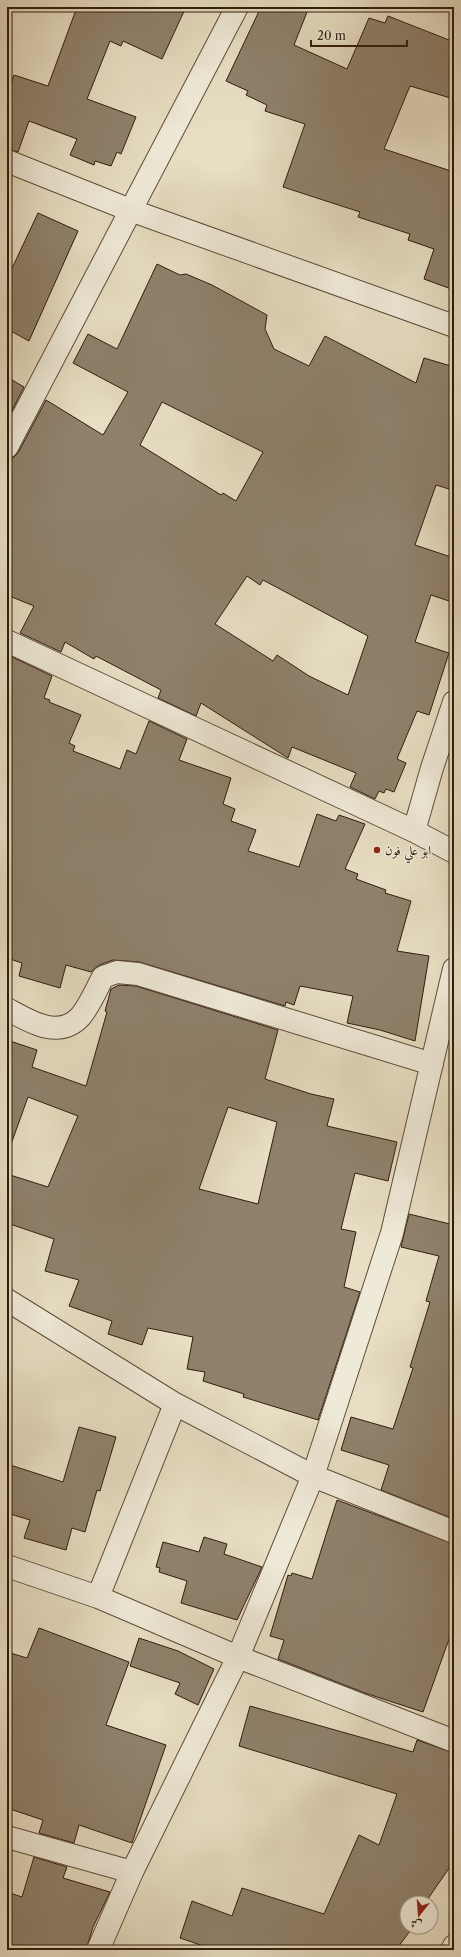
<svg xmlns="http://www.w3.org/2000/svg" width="461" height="1957" viewBox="0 0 461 1957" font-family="'Libre Caslon Text',Amiri,serif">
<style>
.building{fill:#8f816c;stroke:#301c0d;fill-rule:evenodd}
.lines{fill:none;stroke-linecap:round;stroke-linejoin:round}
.minor-casing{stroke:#5e4c3a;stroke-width:24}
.minor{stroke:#efead8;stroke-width:22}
.poi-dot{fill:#8f2418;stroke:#efead8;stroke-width:1.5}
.labels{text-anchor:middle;stroke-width:3;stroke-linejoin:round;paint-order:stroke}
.poi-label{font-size:13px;fill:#301c0d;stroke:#efead8;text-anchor:start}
</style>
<rect width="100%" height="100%" fill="#e7dec3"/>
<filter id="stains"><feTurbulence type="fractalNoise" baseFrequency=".005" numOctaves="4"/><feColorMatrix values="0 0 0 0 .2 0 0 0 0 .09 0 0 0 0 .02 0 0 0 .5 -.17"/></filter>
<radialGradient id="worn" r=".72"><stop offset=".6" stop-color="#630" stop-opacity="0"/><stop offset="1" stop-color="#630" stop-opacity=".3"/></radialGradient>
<path class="building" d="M77 7H186L162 59 123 41 121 46 110 41 87 99 136 117 121 154 117 152 111 166 95 161 94 165 70 155 77 139 29 121 18 152 7 149V97L14 75 48 86Z
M261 7H309L294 45 347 69 369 18 385 23 388 16 454 42V99L410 86 384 149 454 172V290L424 279 434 249 408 240 410 234 358 217 360 212 283 187 305 124 265 111 267 105 246 95 248 91 226 81Z
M38 213 78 231 29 341 7 329V279Z
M157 264 180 275 186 274 212 285 267 315 265 329 274 349 309 366 325 336 416 383 424 358 454 367V473L449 489 436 485 415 545 454 558V585L449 601 431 595 415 642 449 653 429 715 417 711 397 759 406 763 394 792 386 789 384 793 379 791 375 799 350 787 356 773 292 747 288 758 201 703 196 716 158 698 161 690 96 656 94 659 65 642 61 652 20 633 34 606 7 595V459L13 458 18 453 46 400 103 435 128 392 73 363 88 334 117 349ZM162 402 263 452 236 501 223 493 221 495 140 445ZM247 576 260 585 263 580 368 636 348 695 309 676 277 655 273 661 215 624Z
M7 377 24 387 7 420Z
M8 655 52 676 44 698 50 700 49 702 81 715 69 743 75 746 73 751 120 769 127 750 136 754 149 721 187 739 179 760 231 778 223 804 235 809 231 821 256 830 248 851 299 867 317 814 336 821 339 815 365 824 345 869 358 874 356 879 386 890 385 893 411 901 397 951 429 956 415 1041 380 1030 347 1023 353 996 300 986 294 1005 286 1002 285 1006 139 962 113 960 99 965 91 972 66 965 60 988 19 976 22 963 7 958Z
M119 985 136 986 278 1030 265 1079 311 1094 334 1099 327 1126 397 1142 388 1181 355 1173 341 1229 356 1232 344 1287 360 1292 318 1420 243 1397 244 1394 203 1381 205 1372 187 1369 193 1337 148 1328 142 1345 108 1334 112 1321 69 1306 79 1280 45 1271 54 1239 7 1223V1174L48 1187 78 1116 28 1097 10 1147 7 1146V1040L37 1050 32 1067 86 1086 107 1012 105 1011 111 989ZM228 1107 277 1122 258 1204 199 1189Z
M409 1214 454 1225V1519L381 1490 389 1465 341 1450 351 1417 393 1429 413 1368 410 1367 430 1302 426 1301 439 1256 401 1247Z
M79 1427 116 1437 100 1491 97 1490 85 1532 72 1528 66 1550 24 1538 30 1520 7 1513V1464L63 1482Z
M337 1500 454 1544V1625L423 1712 365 1693 278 1659 284 1640 270 1636 288 1575 291 1576 292 1573 312 1579Z
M204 1537 227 1544 224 1554 262 1567 237 1620 181 1603 187 1581 159 1572 160 1568 156 1567 163 1542 199 1552Z
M39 1628 129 1662 106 1725 166 1745 132 1843 79 1825 74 1843 39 1833 43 1820 7 1808V1652L27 1658Z
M139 1638 178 1651 214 1669 198 1705 175 1694 180 1683 130 1666Z
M250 1706 413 1752 417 1740 454 1753V1861L425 1903H407V1927H409L408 1929 410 1931 396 1950H215L180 1938 192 1901 232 1916 242 1888 324 1914 359 1835 379 1845 397 1794 239 1746Z
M34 1857 67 1867 63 1878 110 1892 93 1927 86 1950H7V1892L22 1897Z"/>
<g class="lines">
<g class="minor-casing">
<path id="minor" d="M7 161 130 210 454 326
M7 447 237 7
M7 641 414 831 454 852
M414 831 432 768 454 702
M7 1009C29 1021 58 1040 80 1017 89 1007 97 988 103 977L117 972 138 974 432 1064
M7 1300 175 1404 313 1476 454 1532
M7 1566 98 1597 238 1657 454 1741
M98 1597 175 1404
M7 1837 132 1872
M98 1950 132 1872 238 1657 313 1476 392 1233 454 969
M452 1950 454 1946"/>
</g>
<use href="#minor" class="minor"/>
</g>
<circle class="poi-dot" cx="377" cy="850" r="4"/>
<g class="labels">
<g class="poi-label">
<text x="385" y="855">ابو علي فون</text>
</g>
</g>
<rect width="461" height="1957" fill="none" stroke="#e7dec3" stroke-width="24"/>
<rect x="8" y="8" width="445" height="1941" fill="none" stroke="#301c0d" stroke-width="2"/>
<rect x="12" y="12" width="437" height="1933" fill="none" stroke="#301c0d"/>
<g transform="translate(419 1915) rotate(197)"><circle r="19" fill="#efead8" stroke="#a39887"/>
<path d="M0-3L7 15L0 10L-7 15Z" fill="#8f2418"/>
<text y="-6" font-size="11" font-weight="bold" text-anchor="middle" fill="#301c0d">ش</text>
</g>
<path d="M311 40v6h96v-6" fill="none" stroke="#301c0d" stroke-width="2"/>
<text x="317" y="40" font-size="12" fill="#301c0d" stroke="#efead8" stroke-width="3" paint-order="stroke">20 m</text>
<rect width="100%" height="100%" filter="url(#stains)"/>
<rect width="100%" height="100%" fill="url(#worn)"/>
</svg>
